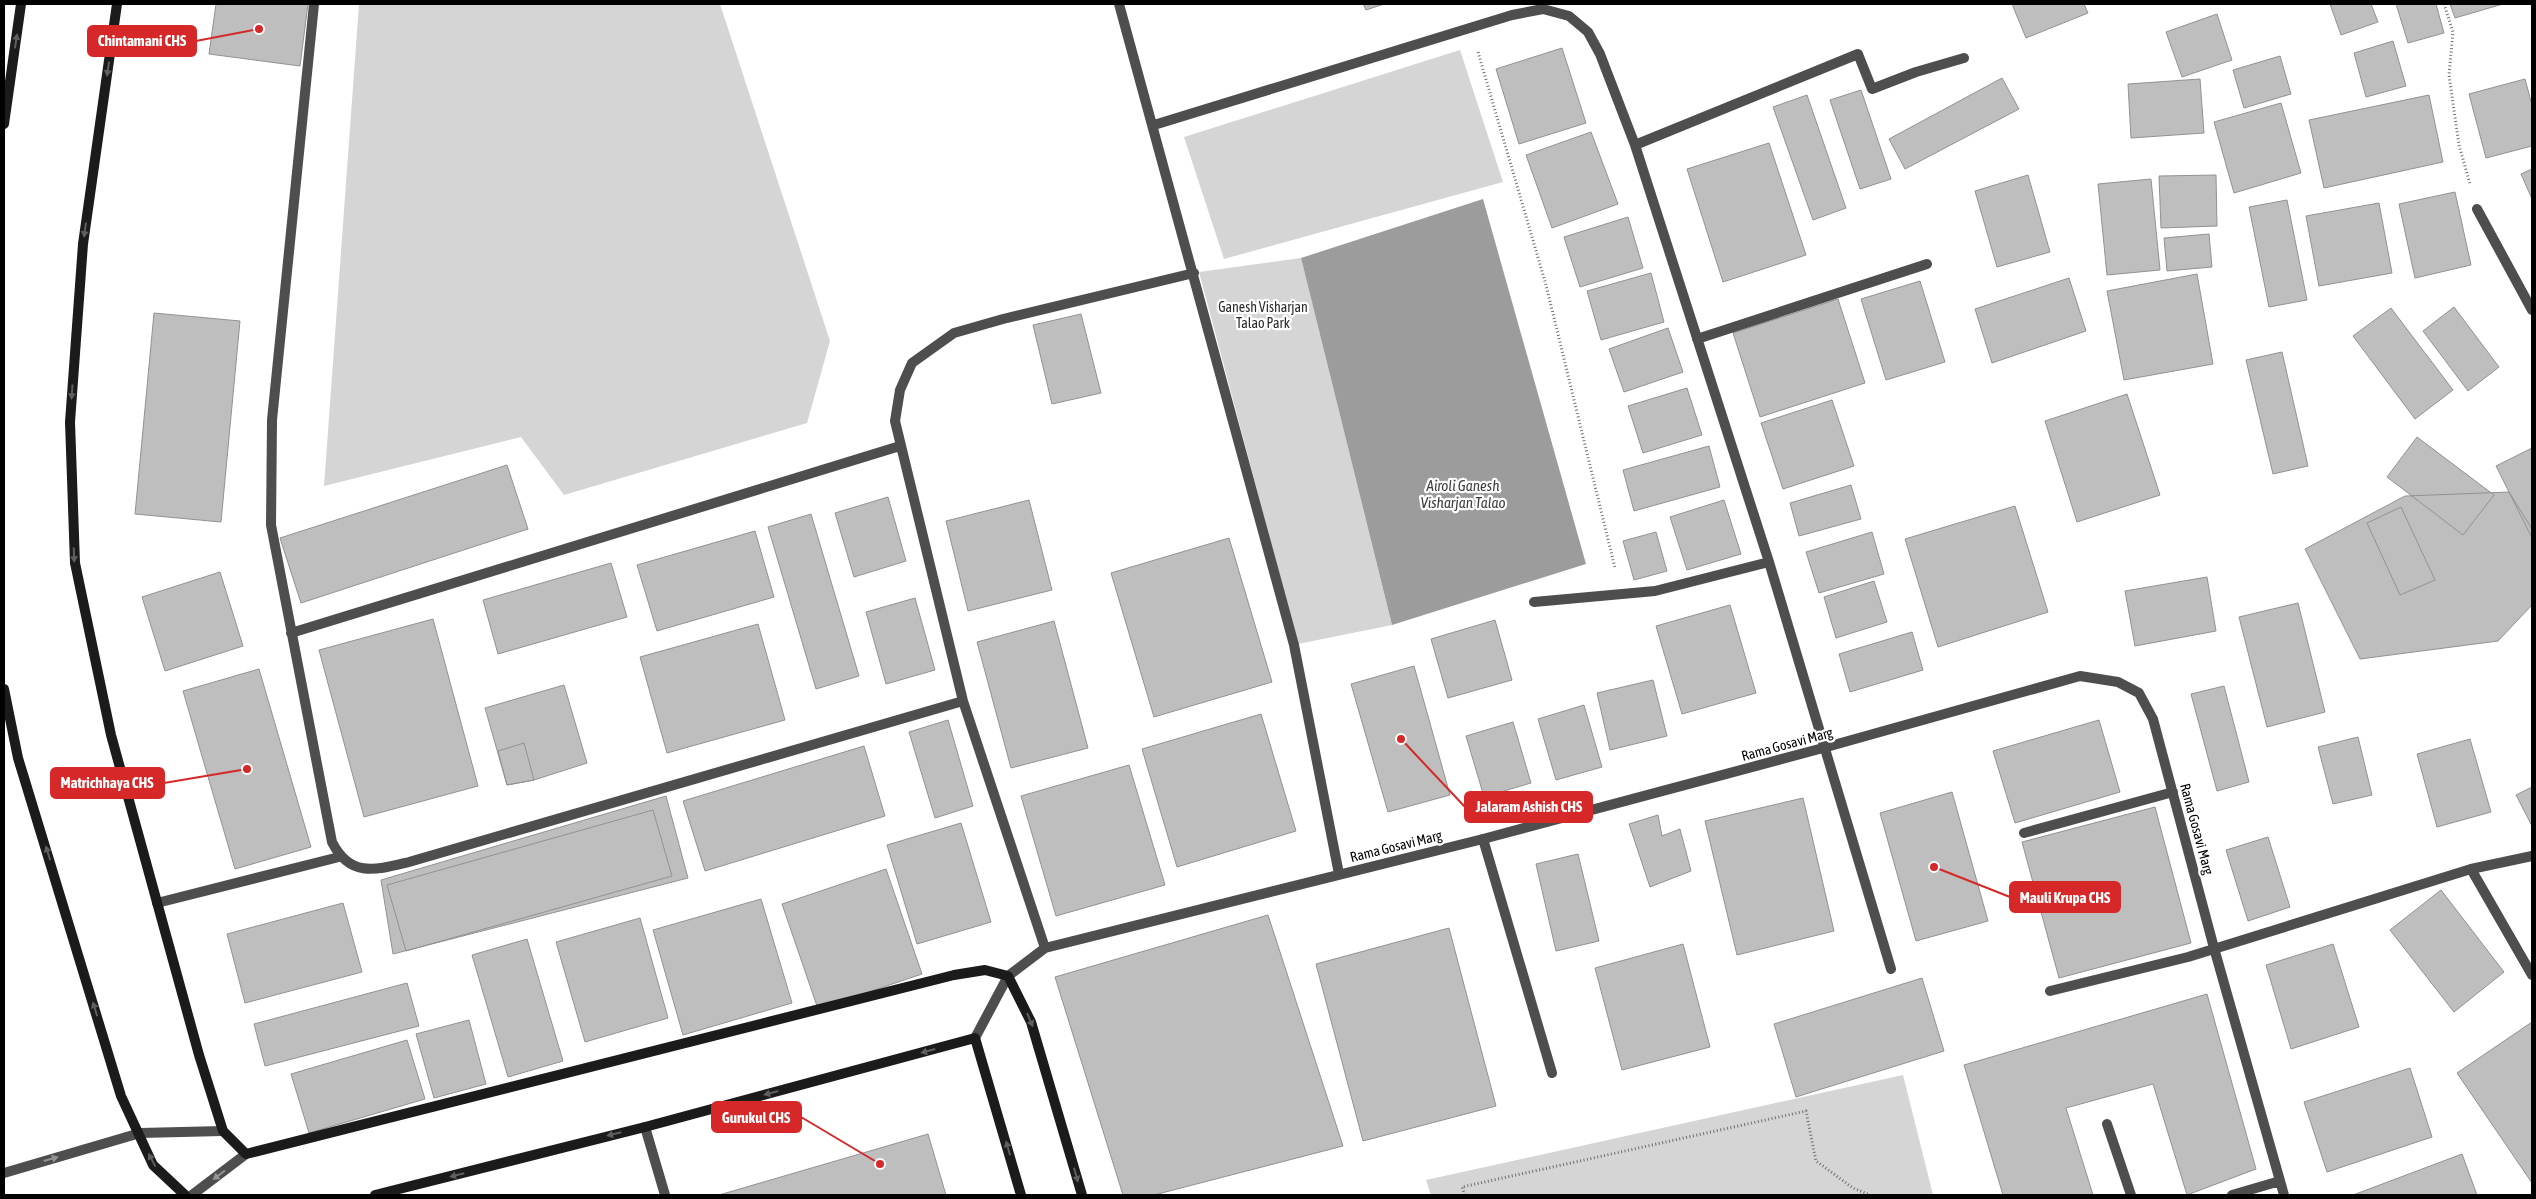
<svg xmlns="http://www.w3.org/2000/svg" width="2536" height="1199" viewBox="0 0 2536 1199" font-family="'Asap Condensed',sans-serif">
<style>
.green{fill:#d5d5d5}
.water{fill:#9c9c9c}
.building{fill:#bebebe;stroke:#929292}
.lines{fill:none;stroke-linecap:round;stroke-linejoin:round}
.path{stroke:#707070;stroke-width:3;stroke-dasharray:1 2.5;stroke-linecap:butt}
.lane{stroke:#4e4e4e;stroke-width:10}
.street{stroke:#4e4e4e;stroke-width:10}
.secondary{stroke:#1b1b1b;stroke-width:10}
.oneway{fill:#5f5f5f}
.oneway2{fill:#959595}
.labels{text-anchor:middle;stroke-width:4.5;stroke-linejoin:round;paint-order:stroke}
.park-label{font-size:14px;fill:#2c2c2c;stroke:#fff}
.street-label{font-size:14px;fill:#000;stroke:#fff}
.water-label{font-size:15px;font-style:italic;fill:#3d3d3d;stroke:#fff}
.leader{fill:none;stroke:#d62828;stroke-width:2}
.callout-dot{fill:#d62828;stroke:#fff;stroke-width:2}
.callout{fill:#d62828;stroke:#d62828;stroke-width:2}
.callout-label{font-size:15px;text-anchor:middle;font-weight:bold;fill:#fff}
</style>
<rect width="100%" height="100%" fill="#fff"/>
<path class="green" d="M359 4H720L830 341 807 423 564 495 521 437 324 486Z
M1460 50 1503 182 1224 259 1184 137Z
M1301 258 1392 625 1298 644 1199 272Z
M1903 1075 1933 1195H1431L1426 1180Z"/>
<path class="water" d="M1483 199 1586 564 1392 625 1301 258Z"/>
<path class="building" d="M216 4H308L300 66 209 54Z
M1363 4H1384L1366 10Z
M2012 4H2084L2088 13 2026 38Z
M2330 4H2371L2378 22 2341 35Z
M2396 4H2436L2444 33 2408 43Z
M2450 4H2503L2455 18Z
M2217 14 2232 60 2182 77 2166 32Z
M2393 41 2406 86 2366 97 2354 53Z
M1562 48 1586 123 1519 144 1496 69Z
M2280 56 2291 94 2244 108 2233 70Z
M2002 78 2019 109 1905 169 1889 139Z
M2200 79 2204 133 2131 138 2128 84Z
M2525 79 2532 105V146L2486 158 2469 94Z
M1861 90 1891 179 1860 189 1830 100Z
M1807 95 1846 208 1813 220 1773 107Z
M2429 95 2443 162 2324 188 2309 120Z
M2281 103 2301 173 2234 193 2214 122Z
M1591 132 1618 204 1552 228 1526 155Z
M1769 143 1806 255 1723 282 1687 169Z
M2532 169V199L2521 174Z
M2028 175 2050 252 1997 267 1975 191Z
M2216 175 2217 226 2161 228 2159 176Z
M2151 179 2160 270 2107 275 2098 184Z
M2455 192 2471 265 2415 278 2399 204Z
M2287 200 2307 300 2269 307 2249 207Z
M2379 203 2392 273 2319 286 2306 216Z
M1628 217 1643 268 1580 287 1564 237Z
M2209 234 2212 267 2167 271 2164 238Z
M1651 273 1664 322 1601 340 1587 291Z
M2197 274 2213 364 2124 380 2107 291Z
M2069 278 2086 331 1992 363 1975 309Z
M1920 281 1945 362 1886 380 1861 299Z
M1838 299 1865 383 1760 417 1733 333Z
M2454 307 2499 367 2468 391 2423 331Z
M2391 308 2453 390 2415 419 2353 336Z
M154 313 240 321 221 522 135 514Z
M1081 314 1101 393 1052 404 1033 325Z
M1668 328 1683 372 1624 392 1609 349Z
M2282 352 2308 466 2273 474 2246 360Z
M1687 388 1702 435 1643 453 1628 406Z
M2127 394 2160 495 2077 522 2045 421Z
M1832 400 1854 466 1783 489 1761 423Z
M2417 437 2494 495 2463 535 2387 477Z
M1709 446 1720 487 1634 511 1623 470Z
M2532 448V538L2496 466Z
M507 465 528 529 301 603 280 538Z
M1851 485 1861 519 1799 536 1790 503Z
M2509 492 2532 529V605L2498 641 2360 659 2305 549 2405 496Z
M888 497 906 561 854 577 835 513Z
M1029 500 1052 590 968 611 946 521Z
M1724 500 1741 554 1687 570 1670 517Z
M2015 506 2048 612 1938 647 1905 539Z
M2401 507 2435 580 2400 595 2367 523Z
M811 514 859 676 816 689 768 527Z
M755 531 774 597 657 631 637 565Z
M1656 532 1667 571 1634 580 1623 541Z
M1872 532 1884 574 1819 593 1806 552Z
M1229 538 1272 682 1154 717 1111 573Z
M611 563 627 617 498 654 483 600Z
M220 572 243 646 165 671 142 597Z
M2207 577 2216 631 2135 646 2125 591Z
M1874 581 1887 622 1836 638 1824 597Z
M915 598 935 670 886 684 866 612Z
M2298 603 2325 712 2267 727 2239 617Z
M1730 605 1756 693 1682 714 1656 626Z
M433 619 478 786 364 817 319 650Z
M1495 620 1512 680 1448 698 1431 639Z
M1054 621 1088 748 1011 768 977 642Z
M758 624 785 720 667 753 640 657Z
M1912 632 1923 670 1850 692 1839 654Z
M1414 666 1450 795 1388 812 1351 684Z
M259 669 311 847 235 869 183 691Z
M1653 680 1667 736 1610 750 1597 693Z
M564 685 587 763 534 780 507 785 485 708Z
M2224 686 2249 782 2217 791 2191 694Z
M1584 705 1602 767 1556 780 1538 719Z
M1261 714 1296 831 1177 867 1142 749Z
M948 720 973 806 935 818 909 732Z
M2099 720 2120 792 2015 823 1993 751Z
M1513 722 1531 783 1484 797 1466 736Z
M2358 737 2372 795 2333 804 2318 747Z
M2470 739 2491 812 2437 827 2417 754Z
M524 743 534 780 507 785 498 751Z
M864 746 885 816 705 871 683 801Z
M1129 765 1165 885 1056 916 1021 796Z
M2532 787V826L2516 795Z
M1952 792 1988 921 1916 941 1880 813Z
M666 796 688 878 393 954 381 880Z
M1803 798 1834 931 1737 955 1705 821Z
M2155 807 2191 943 2059 978 2022 842Z
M653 810 672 876 406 951 387 885Z
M1658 815 1662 836 1680 829 1691 871 1650 887 1629 824Z
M961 823 991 922 917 944 887 845Z
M2268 837 2290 907 2248 921 2226 850Z
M1578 854 1599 941 1556 951 1536 864Z
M886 869 922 974 818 1009 782 904Z
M2441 890 2504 972 2454 1012 2390 930Z
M761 899 792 1003 683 1035 653 930Z
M343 903 362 972 245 1003 227 934Z
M1268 915 1343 1146 1154 1195H1123L1055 977Z
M640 918 668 1018 585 1042 556 942Z
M1449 928 1496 1106 1363 1141 1316 964Z
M527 939 563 1061 508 1077 472 955Z
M1683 944 1710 1047 1622 1070 1595 968Z
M2333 944 2359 1027 2291 1049 2266 965Z
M1922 978 1944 1051 1796 1097 1774 1024Z
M407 983 419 1026 265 1066 254 1024Z
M2207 994 2256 1169 2187 1195 2153 1084 2066 1108 2093 1195H2003L1964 1065Z
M469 1020 486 1084 434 1098 416 1034Z
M2532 1022V1183L2457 1073Z
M407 1040 425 1099 309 1133 291 1074Z
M2410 1068 2432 1137 2327 1172 2304 1102Z
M928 1134 946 1195H719Z
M2462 1154 2477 1195H2353Z"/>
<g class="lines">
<path class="path" d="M2444 4 2453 32 2449 75 2459 145 2470 184
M1478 52 1546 285 1615 568
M1465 1195 1462 1187 1806 1111 1816 1161 1853 1188 1870 1195"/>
<path class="lane" d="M1483 839 1552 1073
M157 903 339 857"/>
<path class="street" d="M314 4 272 420 271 525 332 842C350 878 376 870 409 862L963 701
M1119 4 1294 645 1339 874
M1154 125 1512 15 1543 9 1569 16 1588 32 1600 54 1635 145 1769 562 1891 969
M1635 145 1858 54 1872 89 1916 72 1964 58
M2477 209 2532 310
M1697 339 1927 264
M1534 602 1655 591 1769 562
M291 633 900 446
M2024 833 2173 792
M2471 869 2532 856
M1045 948 963 701 895 421 900 390 912 363 954 333 1003 319 1194 273
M2050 991 2188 957 2471 869 2532 975
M975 1038 1008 976 1045 948 1483 839 1823 748 2080 676 2118 682 2139 693 2153 719 2214 948 2284 1195
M2107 1124 2131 1195
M645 1127 665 1195
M4 1173 140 1133 223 1131
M192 1195 246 1154
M2232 1195 2280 1181"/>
<path class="secondary" d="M117 4 83 244 70 422 75 563 111 735 199 1055 223 1131 246 1154 954 975 985 970 1008 976 1031 1022 1082 1195
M4 124 21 4
M4 689 18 758 121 1096 153 1165 185 1195
M375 1195 645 1127 975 1038 1021 1195"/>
</g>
<defs><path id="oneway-solid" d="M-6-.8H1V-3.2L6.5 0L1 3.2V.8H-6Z" transform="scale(1.25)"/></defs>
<g class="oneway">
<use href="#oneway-solid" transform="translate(16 41) rotate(-82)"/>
<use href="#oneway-solid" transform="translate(108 69) rotate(98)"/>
<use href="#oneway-solid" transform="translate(85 230) rotate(98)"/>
<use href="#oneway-solid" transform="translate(72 392) rotate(94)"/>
<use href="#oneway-solid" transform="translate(74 555) rotate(88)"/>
<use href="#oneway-solid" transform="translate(48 853) rotate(-107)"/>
<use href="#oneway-solid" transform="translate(95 1009) rotate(-107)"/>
<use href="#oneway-solid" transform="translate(1030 1020) rotate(67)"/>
<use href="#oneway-solid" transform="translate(928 1051) rotate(165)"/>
<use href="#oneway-solid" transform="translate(771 1093) rotate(165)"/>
<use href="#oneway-solid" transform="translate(614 1134) rotate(166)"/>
<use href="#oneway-solid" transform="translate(1008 1148) rotate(-106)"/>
<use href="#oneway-solid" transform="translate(152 1160) rotate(-118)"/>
<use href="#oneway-solid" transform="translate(457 1175) rotate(166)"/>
<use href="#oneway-solid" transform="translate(1076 1175) rotate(74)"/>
</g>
<g class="oneway2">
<use href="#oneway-solid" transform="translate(51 1159) rotate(-16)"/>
<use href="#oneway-solid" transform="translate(219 1175) rotate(143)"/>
</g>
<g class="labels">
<g class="park-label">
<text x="1263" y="312">Ganesh Visharjan<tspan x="1263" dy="16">Talao Park</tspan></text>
</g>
<g class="street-label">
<text transform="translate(1787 744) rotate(-15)" y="5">Rama Gosavi Marg</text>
<text transform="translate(2197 829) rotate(75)" y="5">Rama Gosavi Marg</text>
<text transform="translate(1396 846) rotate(-14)" y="5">Rama Gosavi Marg</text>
</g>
<g class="water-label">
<text x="1463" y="491">Airoli Ganesh<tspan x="1463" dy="17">Visharjan Talao</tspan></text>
</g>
</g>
<path class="leader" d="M259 29L196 41M247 769L164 783M1401 739L1465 807M1934 867L2010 897M880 1164L801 1117"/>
<g class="callout-dot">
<circle cx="259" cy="29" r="5"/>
<circle cx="247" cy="769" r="5"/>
<circle cx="1401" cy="739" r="5"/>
<circle cx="1934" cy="867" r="5"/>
<circle cx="880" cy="1164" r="5"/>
</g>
<g class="callout">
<rect x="88" y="26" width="108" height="30" rx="5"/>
<rect x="51" y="768" width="113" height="30" rx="5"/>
<rect x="1465" y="792" width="127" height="30" rx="5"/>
<rect x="2010" y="882" width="110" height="30" rx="5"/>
<rect x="712" y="1102" width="89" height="30" rx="5"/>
</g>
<g class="callout-label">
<text x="142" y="46">Chintamani CHS</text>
<text x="107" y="788">Matrichhaya CHS</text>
<text x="1529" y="812">Jalaram Ashish CHS</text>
<text x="2065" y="903">Mauli Krupa CHS</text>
<text x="756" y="1123">Gurukul CHS</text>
</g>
<rect width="2536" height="1199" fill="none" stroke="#000000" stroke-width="10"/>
</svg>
